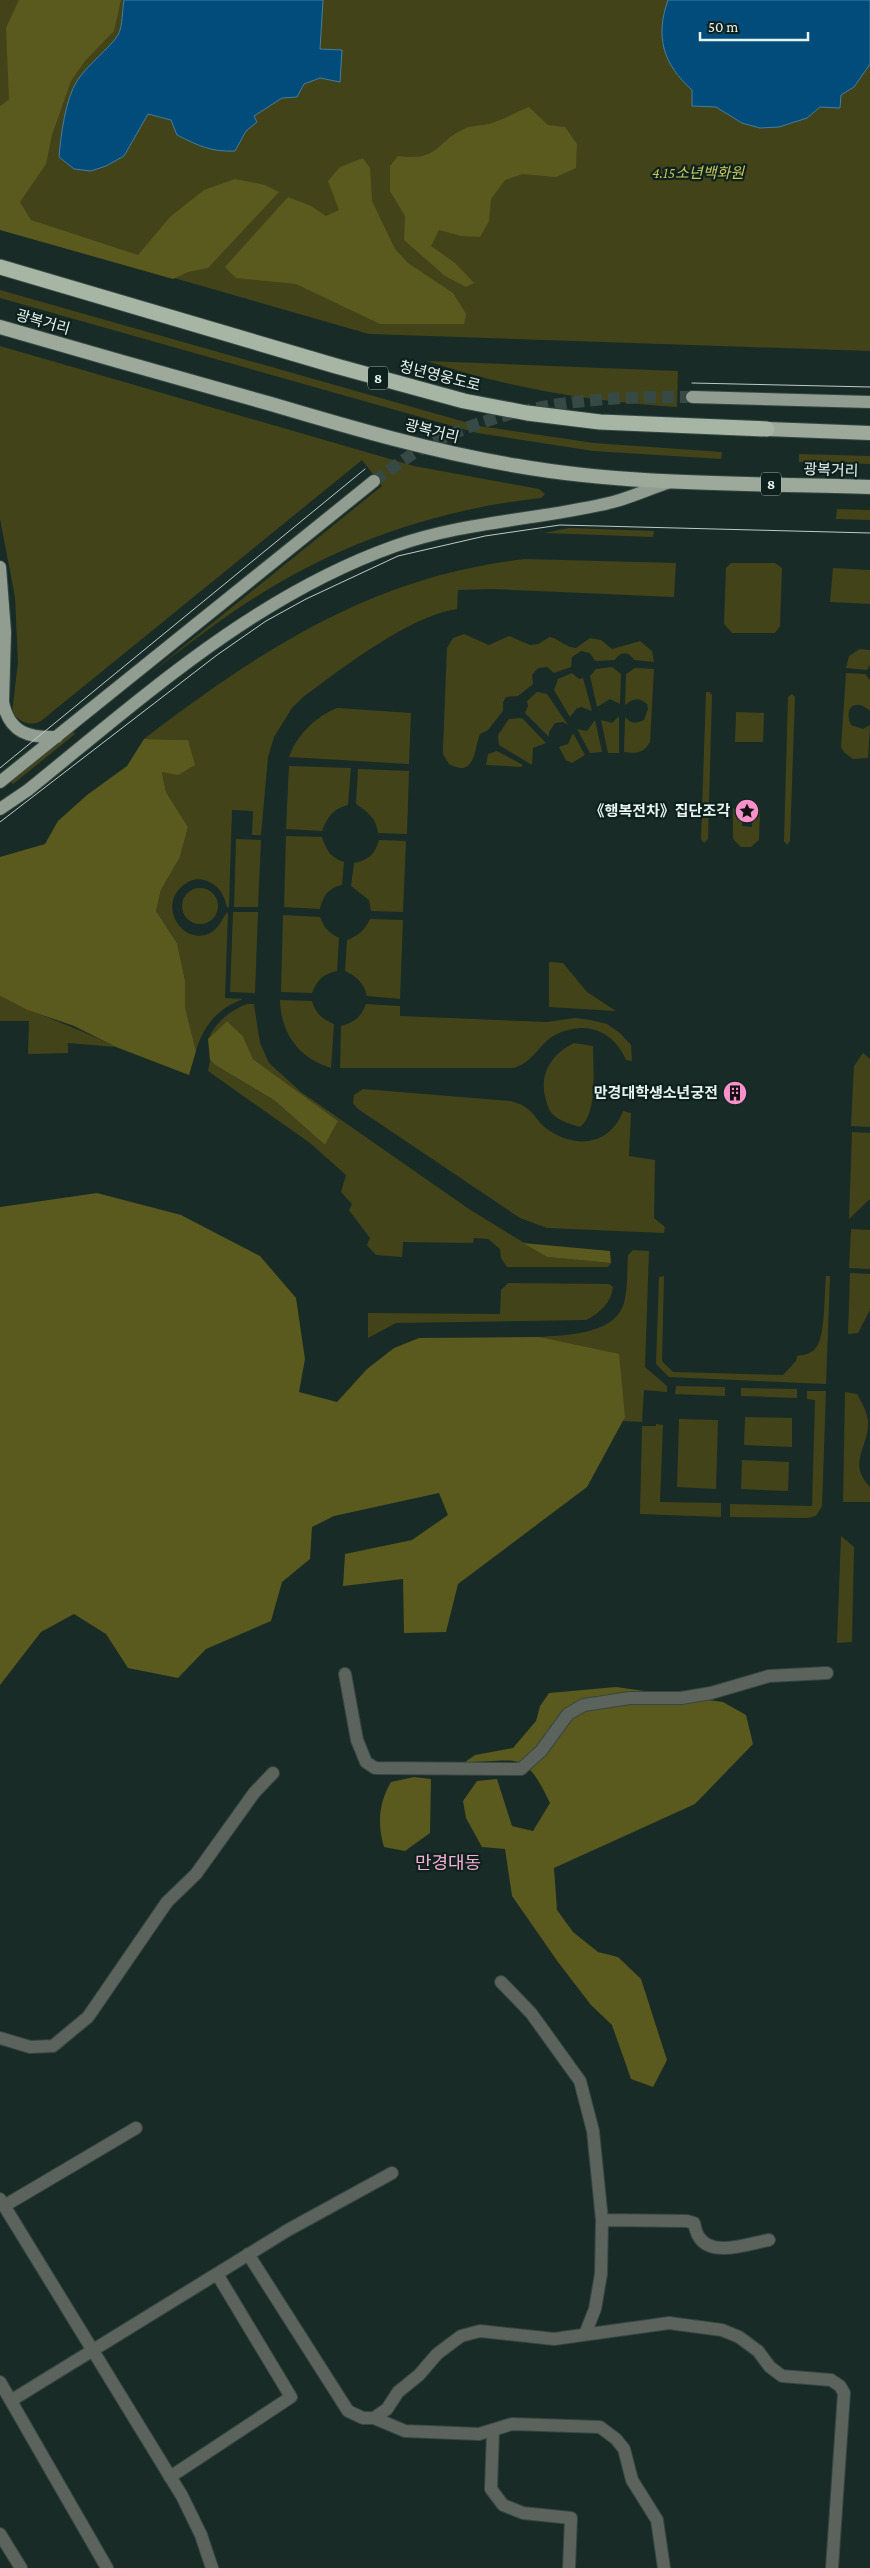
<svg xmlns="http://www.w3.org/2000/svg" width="870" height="2568" viewBox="0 0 870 2568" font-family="'Crimson Pro','Noto Sans KR',serif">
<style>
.green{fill:#43431a}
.forest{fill:#5a591e}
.water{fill:#014c7a;stroke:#467e9d}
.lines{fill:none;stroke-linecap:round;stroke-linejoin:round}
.primary-tunnel{stroke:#374944;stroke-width:12;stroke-dasharray:12 6;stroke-linecap:butt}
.minor-casing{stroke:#354742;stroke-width:14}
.tertiary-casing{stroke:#354742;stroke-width:14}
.primary-casing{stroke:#354742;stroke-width:14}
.trunk-casing{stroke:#354742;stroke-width:16}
.motorway-casing{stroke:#354742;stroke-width:17}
.minor{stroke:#5c625c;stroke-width:12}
.tertiary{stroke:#5c625c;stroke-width:12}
.primary{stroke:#929d91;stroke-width:12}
.trunk{stroke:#9ca99b;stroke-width:14}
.motorway{stroke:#a7b5a5;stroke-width:15}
.tram{stroke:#becbc8;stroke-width:1}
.labels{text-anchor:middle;stroke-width:4.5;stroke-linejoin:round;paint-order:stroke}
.shield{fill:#0e211d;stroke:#a6b4b1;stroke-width:1}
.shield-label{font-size:14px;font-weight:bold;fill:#e7f3f0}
.park-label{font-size:15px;font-style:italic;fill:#c5c55a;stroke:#0e211d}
.street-label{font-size:15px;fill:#e7f3f0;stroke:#0e211d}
.poi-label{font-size:15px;font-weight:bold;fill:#e7f3f0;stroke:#0e211d;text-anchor:end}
.quarter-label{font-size:18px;fill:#f9aed6;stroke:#0e211d}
</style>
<rect width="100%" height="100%" fill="#182b26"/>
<path class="green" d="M0 0H870V351L369 334 0 228Z
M0 290 479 426 594 443 722 452 721 459 593 451 477 433 0 298Z
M0 346 414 466 539 489 545 494 541 498C441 509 344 541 259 595 220 619 184 648 148 675L382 486 362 460 41 721C29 727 21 722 12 713L18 662 15 597 0 519Z
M427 361 678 371 677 407C592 402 508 388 427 361Z
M799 454 870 456V464L799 462Z
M837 509 870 510V520L836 519Z
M569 528 654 531 653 537 544 533Z
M525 559 676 563 674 597 491 589 458 590 457 609C409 616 344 667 303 697L292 708 274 737 268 757 261 835H252L253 811 232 810 229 907H227C224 894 219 886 207 881 199 878 191 879 185 884 155 905 184 949 212 932 221 926 222 917 228 912L225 998 243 999C218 1008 203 1026 196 1051L185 1007V980L177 943 156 911 161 890 180 857 188 827 166 792 162 771 188 740 144 739C262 649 373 576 525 559Z
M731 563H775L782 568 780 626 775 633H732L724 624 726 568Z
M833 568 870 570V604L830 602Z
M464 634 489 645 509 636 530 645 538 644 550 637C560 639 564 647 576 648L590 638 601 640 612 649 640 641 652 651 654 662 634 660C629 651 620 651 615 660L595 661 590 653 581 651 572 657 571 667 554 673 547 667 538 668 532 675 533 684 518 696 506 697 503 702V711L488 730 480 734C474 748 476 779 449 764L443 754V748L447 648 453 638Z
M860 649 870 650V665L867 670 846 668 849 656Z
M612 667 621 674 620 704 610 699 597 707 590 676 596 669Z
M635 668 654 669 650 742C644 753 636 754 624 752L625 717C631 724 635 724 644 720L648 709 647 704C639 697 633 698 625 705L626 674Z
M572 673 579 679 583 678 592 711 581 707 576 709 570 717 554 690 558 679Z
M846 673 865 674 870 680V711C856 698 843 707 851 725L863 729 870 725 868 758 853 759 844 752 841 747Z
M537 692 547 694 568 725 563 722 555 723 549 732V737L525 713 528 706 527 701Z
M706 692H710L712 695 708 839 704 843 701 839Z
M792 694 795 697 790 841 787 845 784 841 788 697Z
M337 708 411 713 409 764 289 757C297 735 315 717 337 708Z
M736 712 764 713 763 742H735Z
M619 716V753H608L601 720 612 723Z
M522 718 546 743 533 748 532 765 499 745 498 735 509 719Z
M595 720 602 752 590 753 577 729 587 731Z
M72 731 75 734 13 784 10 781Z
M573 733 585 755 572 763 566 760 559 747 568 744Z
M497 751 523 765 521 767 486 765 488 754Z
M289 766 351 768 348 805C333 809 328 816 322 831L286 829Z
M358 769 409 771 407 834 378 833C376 818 368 812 356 804Z
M733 808 742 809V826L752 827 753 809H760L759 840 751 847H741L733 839Z
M286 836 322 837C326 850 331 858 344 862L342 885C328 888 323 896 320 909L284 907Z
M236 839 261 840 258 907H234Z
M379 840 406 841 403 912 371 911 369 900 351 886 354 863C369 860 375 854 379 840Z
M182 906a18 18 0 1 1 36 0a18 18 0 1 1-36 0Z
M233 912H258L255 993 230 992Z
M283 915 320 917C324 928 329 933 339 938L337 971C323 974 317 980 312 993L281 992Z
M370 919 403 920 400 999 367 996C364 983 357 977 345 971L347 940C358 936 365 930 370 919Z
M549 962 563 963 587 992 616 1011 549 1007Z
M0 996C38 1015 78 1028 116 1047L68 1043V1053L28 1054 29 1021H0Z
M280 1000 312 1001C316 1014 322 1019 334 1024L331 1068C299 1058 281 1034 280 1000Z
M247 1004H254L260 1043 269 1063 301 1092 469 1209 547 1257 611 1263 608 1267H507L501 1258 500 1249 488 1239 474 1238 473 1243 403 1242 402 1257 376 1255 367 1245 370 1238 349 1210 352 1204 341 1192 346 1175 310 1143 208 1071 210 1060 215 1065 274 1100 325 1145 338 1121 253 1059 243 1036 227 1021 208 1039C216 1022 229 1011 247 1004Z
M366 1004 400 1006V1016L547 1022 575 1018 591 1020 607 1024 620 1033 631 1045 632 1061 626 1060C613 1030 585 1020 555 1035 543 1041 538 1053 527 1061 524 1064 518 1066 514 1068H340L341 1026C355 1022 361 1017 366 1004Z
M574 1043 593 1046C593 1067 598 1114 580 1127 570 1124 556 1120 550 1111 548 1108 547 1103 546 1100 538 1074 552 1054 574 1043Z
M863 1053 870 1059V1127L851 1126 854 1066Z
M363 1089 511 1101C515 1103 522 1104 525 1107 534 1112 538 1123 547 1129 575 1149 610 1146 623 1111L631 1113 629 1156 655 1160 654 1218 665 1227 664 1233 547 1228 520 1218 358 1109 353 1103 354 1095Z
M852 1132 870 1133V1199L849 1219Z
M851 1229 870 1230V1269L849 1268Z
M633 1250 649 1251 645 1367 667 1386V1392L644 1390 642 1422 622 1421 539 1337C564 1335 612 1335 623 1306 628 1292 627 1270 628 1255Z
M850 1273 870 1274V1310L858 1333 848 1334Z
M664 1276 662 1361 673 1372 783 1375 796 1361 797 1356C804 1355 810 1354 815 1349 826 1338 824 1292 826 1276H830L826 1384 669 1377 656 1364 659 1277Z
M508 1283 609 1284 613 1287C611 1303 600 1313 586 1320L396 1323 368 1338V1313L500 1314 501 1290Z
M676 1386 725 1387V1396L675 1394Z
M741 1388 797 1389V1398L741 1396Z
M807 1391H826L822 1506 816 1516 807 1518 730 1517V1504L812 1506 815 1400 807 1399Z
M845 1392 857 1394C862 1403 866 1410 868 1420 870 1447 846 1462 870 1487V1502H843Z
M745 1417 792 1418V1447L744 1445Z
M679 1419 718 1420 716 1489 677 1487Z
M656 1424 663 1425 660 1502 721 1503V1517L640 1514 642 1426H656Z
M742 1460 789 1462 788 1491 741 1489Z
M841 1536 854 1547 852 1642 837 1643Z"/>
<path class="forest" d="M19 0H121L114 31 85 61 71 81 52 135 46 164 20 202 31 220 138 255 170 217 204 190 235 179 265 185 279 192 208 268 188 272 173 279 0 230V106L9 100 6 28Z
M529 107 548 125 565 127 577 144 576 168 556 177 523 174 505 180 491 199 489 221 480 237 461 236 439 230 431 246 455 263 474 283 466 287 445 276 404 240 405 216 390 191V166L398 156C441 162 435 141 466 128 473 125 482 126 489 124 503 120 516 112 529 107Z
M363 158 370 168 372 201 395 249 408 263 453 293 466 314 464 324H380L296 284 236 278 225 267 288 197 311 206 326 216 339 210 328 181 340 167Z
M144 739 188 740 195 765 178 775 162 772 166 792 188 827 180 857 161 890 156 911 177 943 185 980V1007L196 1051 189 1075 116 1047 74 1026 28 1010 0 996V857L45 844 58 821 87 795 127 766Z
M227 1021 243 1036 253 1059 338 1121 325 1145 274 1100 215 1065 210 1060 208 1039Z
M97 1193 181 1215 260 1256 296 1298 305 1359 299 1392 337 1402 367 1369 394 1348 419 1338 539 1337 619 1354 625 1417 587 1487 458 1584 446 1632 404 1633 403 1579 343 1586 345 1554 412 1540 448 1515 439 1493 334 1516 312 1527 310 1559 282 1582 271 1621 206 1649 178 1678 128 1668 106 1634 74 1614 41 1632 0 1685V1207Z
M523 1243 610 1251 611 1263 547 1257Z
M616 1687 723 1702 746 1715 753 1744 695 1804 554 1868 557 1910 573 1932 598 1952 618 1957 641 1979 667 2060 653 2087 631 2079 612 2025 591 2005 558 1962 512 1896 505 1849 482 1847 466 1818 463 1801 477 1781 497 1779 512 1826 533 1831 550 1803C524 1748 518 1762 465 1762L475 1755 513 1748 536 1721 540 1706 549 1693Z
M414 1777 431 1779 430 1833 405 1851 384 1847C377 1824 379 1802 391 1782Z"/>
<path class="water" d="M124 0H323L320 49 342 50 340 82 320 78 304 84 297 97 282 98 254 116 257 122 246 131 235 151C211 152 199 146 177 135L171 120 148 114 124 156 106 166 91 171 74 169 59 157C61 135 65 100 77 81 87 65 110 48 118 35 123 26 122 10 124 0Z
M668 0H870V64L854 87 841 95 840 108 820 107 807 118 779 127 760 128 742 123 716 107 692 106V90C663 64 655 37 668 0Z"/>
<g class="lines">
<path class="primary-tunnel" d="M374 481C392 469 410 454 428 445 513 402 599 396 692 397"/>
<g class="minor-casing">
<path id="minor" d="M345 1674 357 1740 366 1762 375 1768 521 1769 541 1751 568 1714 584 1705 630 1698H681L711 1693 769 1676 827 1673
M501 1982 531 2013 580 2081 593 2131 602 2220 601 2274 595 2309 585 2334
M0 2038 30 2047 53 2046 88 2017 167 1902 196 1874 254 1793 273 1773
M4 2206 136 2128
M602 2220 687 2221 694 2223C695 2227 696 2233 699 2237 712 2258 750 2243 769 2240
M248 2254 348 2411 363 2418H374L387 2409 398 2392 419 2375 437 2354 461 2336 480 2331 554 2339 669 2323 722 2330 739 2337 758 2351 770 2367 782 2376 831 2380 840 2386 844 2393 832 2568
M0 2382 107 2568
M12 2400 288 2230 392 2173
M374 2418 405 2431 479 2434 512 2424 600 2427 616 2439 624 2449 632 2480 657 2520 664 2568
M493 2430 491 2489 503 2505 523 2513 571 2518 569 2568
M170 2477 291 2397 217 2274
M0 2534 21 2568"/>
</g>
<g class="tertiary-casing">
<path id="tertiary" d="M0 2199 182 2496 201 2535 212 2568"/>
</g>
<g class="primary-casing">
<path id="primary" d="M692 397 870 402
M0 567 5 632 3 702C9 733 29 738 57 737
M0 782 374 481
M0 809 28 790C142 698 254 596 395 546 465 521 540 520 613 502 632 497 651 488 670 482"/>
</g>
<g class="trunk-casing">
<path id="trunk" d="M0 327C90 353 181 379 271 404 352 428 434 452 518 466 633 486 753 483 870 487
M767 429 870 433"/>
</g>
<g class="motorway-casing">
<path id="motorway" d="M0 267 336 366 464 401 527 413 600 422 767 429"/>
</g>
<use href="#minor" class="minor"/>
<use href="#tertiary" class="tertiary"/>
<use href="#primary" class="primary"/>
<use href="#trunk" class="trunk"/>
<use href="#motorway" class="motorway"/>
<path class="tram" d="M692 383 870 387
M0 768 365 469
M0 822 217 655 266 621 306 599 398 556 485 536 560 525 870 533"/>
</g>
<defs>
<g id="sight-disc" transform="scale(1.25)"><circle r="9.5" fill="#f990ca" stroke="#0e211d"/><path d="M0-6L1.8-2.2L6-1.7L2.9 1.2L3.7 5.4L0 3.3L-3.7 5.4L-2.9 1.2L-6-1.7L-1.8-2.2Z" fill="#111"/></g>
<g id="building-disc" transform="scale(1.25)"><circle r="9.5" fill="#f990ca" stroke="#0e211d"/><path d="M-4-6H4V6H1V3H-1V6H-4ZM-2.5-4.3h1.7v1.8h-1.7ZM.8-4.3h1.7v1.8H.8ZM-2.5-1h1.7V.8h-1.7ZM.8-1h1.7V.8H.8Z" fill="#111"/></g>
</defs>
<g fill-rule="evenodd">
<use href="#sight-disc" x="747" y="811"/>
<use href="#building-disc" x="735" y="1093"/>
</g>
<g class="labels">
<g class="shield">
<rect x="368" y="366.5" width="20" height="23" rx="4"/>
<rect x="761" y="472.5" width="20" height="23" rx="4"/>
</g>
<g class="shield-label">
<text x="378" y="383">8</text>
<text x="771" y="489">8</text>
</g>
<g class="park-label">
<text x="698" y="178">4.15소년백화원</text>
</g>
<g class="street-label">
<text transform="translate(43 322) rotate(16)" y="5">광복거리</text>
<text transform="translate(440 376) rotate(14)" y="5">청년영웅도로</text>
<text transform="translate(432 431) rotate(14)" y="5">광복거리</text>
<text transform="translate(831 470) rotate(2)" y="5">광복거리</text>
</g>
<g class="poi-label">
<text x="730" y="816">《행복전차》집단조각</text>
<text x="718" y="1098">만경대학생소년궁전</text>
</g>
<g class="quarter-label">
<text x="448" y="1869">만경대동</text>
</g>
</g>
<path d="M700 32v8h108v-8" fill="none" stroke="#e7f3f0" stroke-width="2.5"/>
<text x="708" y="32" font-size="15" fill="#e7f3f0" stroke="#0e211d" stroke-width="4" paint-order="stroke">50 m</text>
</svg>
